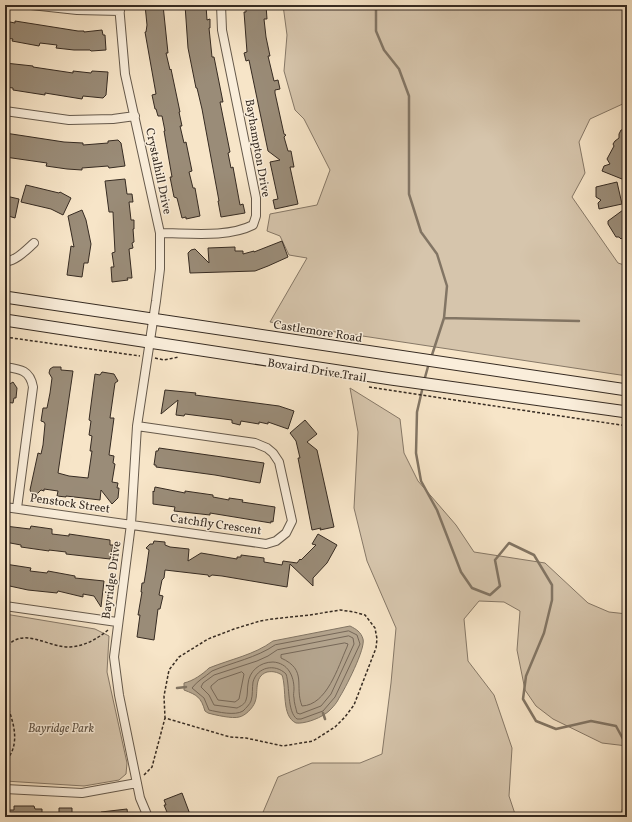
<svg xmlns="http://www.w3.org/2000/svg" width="632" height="822" viewBox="0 0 632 822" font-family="Vollkorn,serif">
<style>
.green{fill:#d6c5ac;stroke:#867867}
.water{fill:#b5a690;stroke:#827564}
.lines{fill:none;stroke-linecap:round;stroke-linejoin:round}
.shore{stroke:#766859;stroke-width:1}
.stream{stroke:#827564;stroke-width:2.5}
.building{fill:#9a8c78;stroke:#362b22}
.street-casing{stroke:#665a4c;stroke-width:10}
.secondary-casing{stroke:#362b22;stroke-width:13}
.path{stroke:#362b22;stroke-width:1.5;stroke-dasharray:3 2;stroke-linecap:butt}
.street{stroke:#faeedb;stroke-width:8}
.secondary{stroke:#faeedb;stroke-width:11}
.labels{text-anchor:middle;stroke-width:3;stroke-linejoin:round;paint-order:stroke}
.street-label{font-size:12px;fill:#362b22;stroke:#faeedb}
.park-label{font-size:12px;font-style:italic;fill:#5e5244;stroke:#faeedb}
</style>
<rect width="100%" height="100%" fill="#f7e5c8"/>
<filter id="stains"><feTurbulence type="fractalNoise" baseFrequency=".005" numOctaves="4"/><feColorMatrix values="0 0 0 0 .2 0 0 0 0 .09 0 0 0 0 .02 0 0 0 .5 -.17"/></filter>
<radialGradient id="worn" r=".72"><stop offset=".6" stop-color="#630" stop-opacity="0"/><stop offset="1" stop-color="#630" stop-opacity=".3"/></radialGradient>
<path class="green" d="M283 5H627V102L590 119 579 142 585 173 572 197 618 263 627 266V376L270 322 307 258 289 255 280 236 267 231 270 214 317 205 330 170 304 119 295 110 284 71 287 35Z
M350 388 400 419 404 453 418 481 456 525 474 552 545 563 588 603 609 612 627 614V746L602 743 553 719 536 706 525 690 517 650 520 611 504 602 479 601 464 619 468 661 494 695 512 748 509 796 516 817H261L278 777 312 763H360L382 754 391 683 396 628 367 561 354 508 358 432Z
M5 614 95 629 109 636 107 672 127 763 126 774 119 780 84 786 5 781Z"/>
<path class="water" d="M350 626C356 629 361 632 363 639 366 648 345 689 339 698 337 703 330 711 325 714 318 719 304 724 296 723 281 716 287 689 282 675 277 672 273 671 267 672 253 677 259 692 255 702 253 708 245 716 239 717 233 719 215 715 208 713L205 711C201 697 197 695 184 690V683C193 681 203 674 209 668 231 659 254 655 273 641Z"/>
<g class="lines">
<path class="shore" d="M349 631 357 635 360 644 335 697 323 711 301 719H297C287 712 290 686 286 674 275 663 257 667 253 682 252 688 253 695 251 701 250 704 246 708 243 711 235 716 218 712 209 710L204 698 192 688C197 681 205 677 212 671 233 662 256 658 275 645Z
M349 636 353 638 354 644 331 694 321 706 300 714 297 713C296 708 294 703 294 698 293 695 294 692 294 689 294 676 288 663 273 662 260 662 249 671 248 684 247 689 248 695 246 700 245 704 241 706 237 708L214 705 209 695 201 687 203 683 214 675 257 661 268 656 277 650Z
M345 643 348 644 347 647C338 667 327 705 302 706 294 686 308 670 281 658V655Z
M242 672 244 674 239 699 235 702 218 700 211 688V686L218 680Z"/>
<path class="stream" d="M376 5V31L384 50 399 69 409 96V194L421 232 437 254 447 286 444 318 431 358
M444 318 579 321
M424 381 429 363
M423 386 417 412 416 453 421 481 437 510 461 572 472 588 490 595 500 586 495 560 509 543 534 555 552 585V600L544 633 526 676 523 699 536 721 556 729 591 721 616 726 623 739 627 749
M177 688 186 687
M323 713 325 719
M621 817 627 795"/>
</g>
<path class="building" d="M145 5H163L168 53H166L170 70 171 69 180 112H179L182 126H180L184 143 186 142 192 171 189 172 193 188H195L200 216 186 219V217L182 218 177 198 174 197 170 177H172L164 131H165L162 116H158L156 109H155L152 95 156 94 145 32H146L147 25Z
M185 5H206L207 20 210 19V28H209L212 57H214L223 102H220L230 152 228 153 231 168 233 167 240 205 243 204 245 213 221 217 218 201H219L202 109 197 88H196L188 48Z
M246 5H266L267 19H264L266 37 270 56H268L274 81 278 80 280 89 275 90V93L284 134 286 135 284 137 288 151H291L294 167H290L298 204 275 209 273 200 278 199 270 162 280 160 268 151 249 60 246 61 244 53 247 52 244 12H246Z
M5 21 15 23V21L78 31H84V32L102 30 103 35H105L106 50 91 51 90 50H74L56 48 57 45 40 43 39 46 12 41 13 39 5 38Z
M5 63 33 66V67L73 73V71L91 73 92 71 108 72 106 95 103 98 83 96 82 99 45 93V95L13 90V88L5 87Z
M627 129V177L624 175 622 179 602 171 604 166 610 164 607 159 614 146 613 144 615 141 619 138V134L621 130Z
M5 133 64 142 83 143V145L108 143V141L118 140 121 143 125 166 109 168 108 166 82 168V170L67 169 46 166 47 163 5 157Z
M125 179 127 194H132L133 202H129L131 220H134V229H133L134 242 132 243 133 248 129 249 132 278H127L128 280 112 282 111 267H114L112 253 115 252 114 233 113 212H109L105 181Z
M617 182 622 204 599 209 598 203 601 200 596 197V187Z
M26 185 59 193 60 192 71 198 63 215 51 209 21 202Z
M6 196 19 199 15 218 5 215Z
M82 210 86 220 91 244 88 263H84L82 277 67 275 71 246 74 247 68 216Z
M623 210 624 215 627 213V234L621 239 619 237H616L608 224V221Z
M282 241 288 257 268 266 255 271 190 273 188 253 191 250 195 249 209 263 208 248 235 247V251H243V254L254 251V252Z
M53 367H61V370L73 371 58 473 69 476 88 478 92 451H90L92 436 89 435 91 421 89 420 95 374 100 375 102 372 114 374 118 381 115 383 110 418H114L109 455 114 456 113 463 115 464 112 482 118 483 117 488H119L118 498 112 504 101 490 100 500 66 496V497L57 496 58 491 44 489V491L41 490 37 494H32L30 490 38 453 41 454 43 445 45 424 44 422 41 421 43 408H47L50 393 52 378 49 373 50 369Z
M13 382 17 388 16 398H14L13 403 5 402V387Z
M165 390 196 393 195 395 279 406 294 411 288 429 268 422V424L259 422V424L241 421 240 425 232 423V420L185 414 184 416 176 415 178 400 161 414Z
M305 420 317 434 307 442 317 450 334 527 320 530 321 528 312 530 298 458H300L296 441 290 433Z
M159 448 264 463 260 483 215 475 156 467V465H154L156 451H158Z
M155 487 185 493V491L213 495V497L229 500V498L243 500 242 502 275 507 273 522 271 521V523L210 513V515L174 511 175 507 153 504V491L154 492Z
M5 526 30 529 31 526 52 529V534L69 536V534L110 540V545H113L110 559 66 554V552L49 550V551L21 547V545L5 542Z
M318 534 337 545 327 563 313 578V586L290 564 287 587 222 576 212 575 209 577 208 575 165 570 164 578 162 580 159 595 163 596 160 609H158L154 640 137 637 140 615H138L142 592H141L142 583H144L146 571 149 550 146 548 150 544H153L154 541 165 542V545L170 547 189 549 188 561 201 553 237 559V557H241V555L264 558V562L282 565 283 561 297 563 300 559 301 560 316 545 312 544Z
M5 564 31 568 30 571 47 573 48 571 75 576V578L104 581 101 607 94 596 83 594V597L58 591 57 593 28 590 5 585Z
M182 793 191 817H169L164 805H166L164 800Z
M14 806H34L35 809H42V817H6V810H14Z
M59 808H72V817H59Z
M127 809 128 817H102L101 812Z"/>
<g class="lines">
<g class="street-casing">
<path id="street" d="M31 5 77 10 120 11
M119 5 125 74 160 233V269L156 301 137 426 131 524 114 657 119 695 140 798 148 817
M5 111 69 120 113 119 135 116
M160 233C188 233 228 238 253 225L256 216V198L222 30 221 5
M5 262C17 260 25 251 34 243
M5 367C20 369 30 370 33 387L17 508
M5 507 266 544 276 541 286 533 292 521 279 462 273 453 267 448 255 443 137 426
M5 606 117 622
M5 789 82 793 137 783"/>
</g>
<g class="secondary-casing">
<path id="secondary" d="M5 297 627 390
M5 320 391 379 627 412"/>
</g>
<path class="path" d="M5 337 140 356
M155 358 164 360 179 357
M369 387 627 426
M5 650C20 624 48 648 70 647 85 646 97 639 108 630
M5 700C13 720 22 744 5 762
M144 775 152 767 165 718 230 737 246 738 283 746 313 741 335 727 345 717 354 705 376 648 377 639 375 628 365 615 354 612 340 610 310 615 272 619 260 621 234 629 208 639 179 657 169 670 164 696 165 718"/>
<use href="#street" class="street"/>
<use href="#secondary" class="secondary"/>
</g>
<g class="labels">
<g class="street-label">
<text transform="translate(258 148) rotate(80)" y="4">Bayhampton Drive</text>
<text transform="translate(159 171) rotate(78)" y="4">Crystalhill Drive</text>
<text transform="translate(318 331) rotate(9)" y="4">Castlemore Road</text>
<text transform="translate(317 370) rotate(9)" y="4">Bovaird Drive Trail</text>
<text transform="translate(70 503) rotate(8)" y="4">Penstock Street</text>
<text transform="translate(216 524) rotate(8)" y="4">Catchfly Crescent</text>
<text transform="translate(111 580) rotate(-82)" y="4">Bayridge Drive</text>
</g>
<g class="park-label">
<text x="61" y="732">Bayridge Park</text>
</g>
</g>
<rect width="632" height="822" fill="none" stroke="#f7e5c8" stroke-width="20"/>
<rect x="6" y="6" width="620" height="810" fill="none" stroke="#362b22" stroke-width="2"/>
<rect x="10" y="10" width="612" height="802" fill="none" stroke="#362b22"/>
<rect width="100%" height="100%" filter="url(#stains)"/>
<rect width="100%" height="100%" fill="url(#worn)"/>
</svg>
